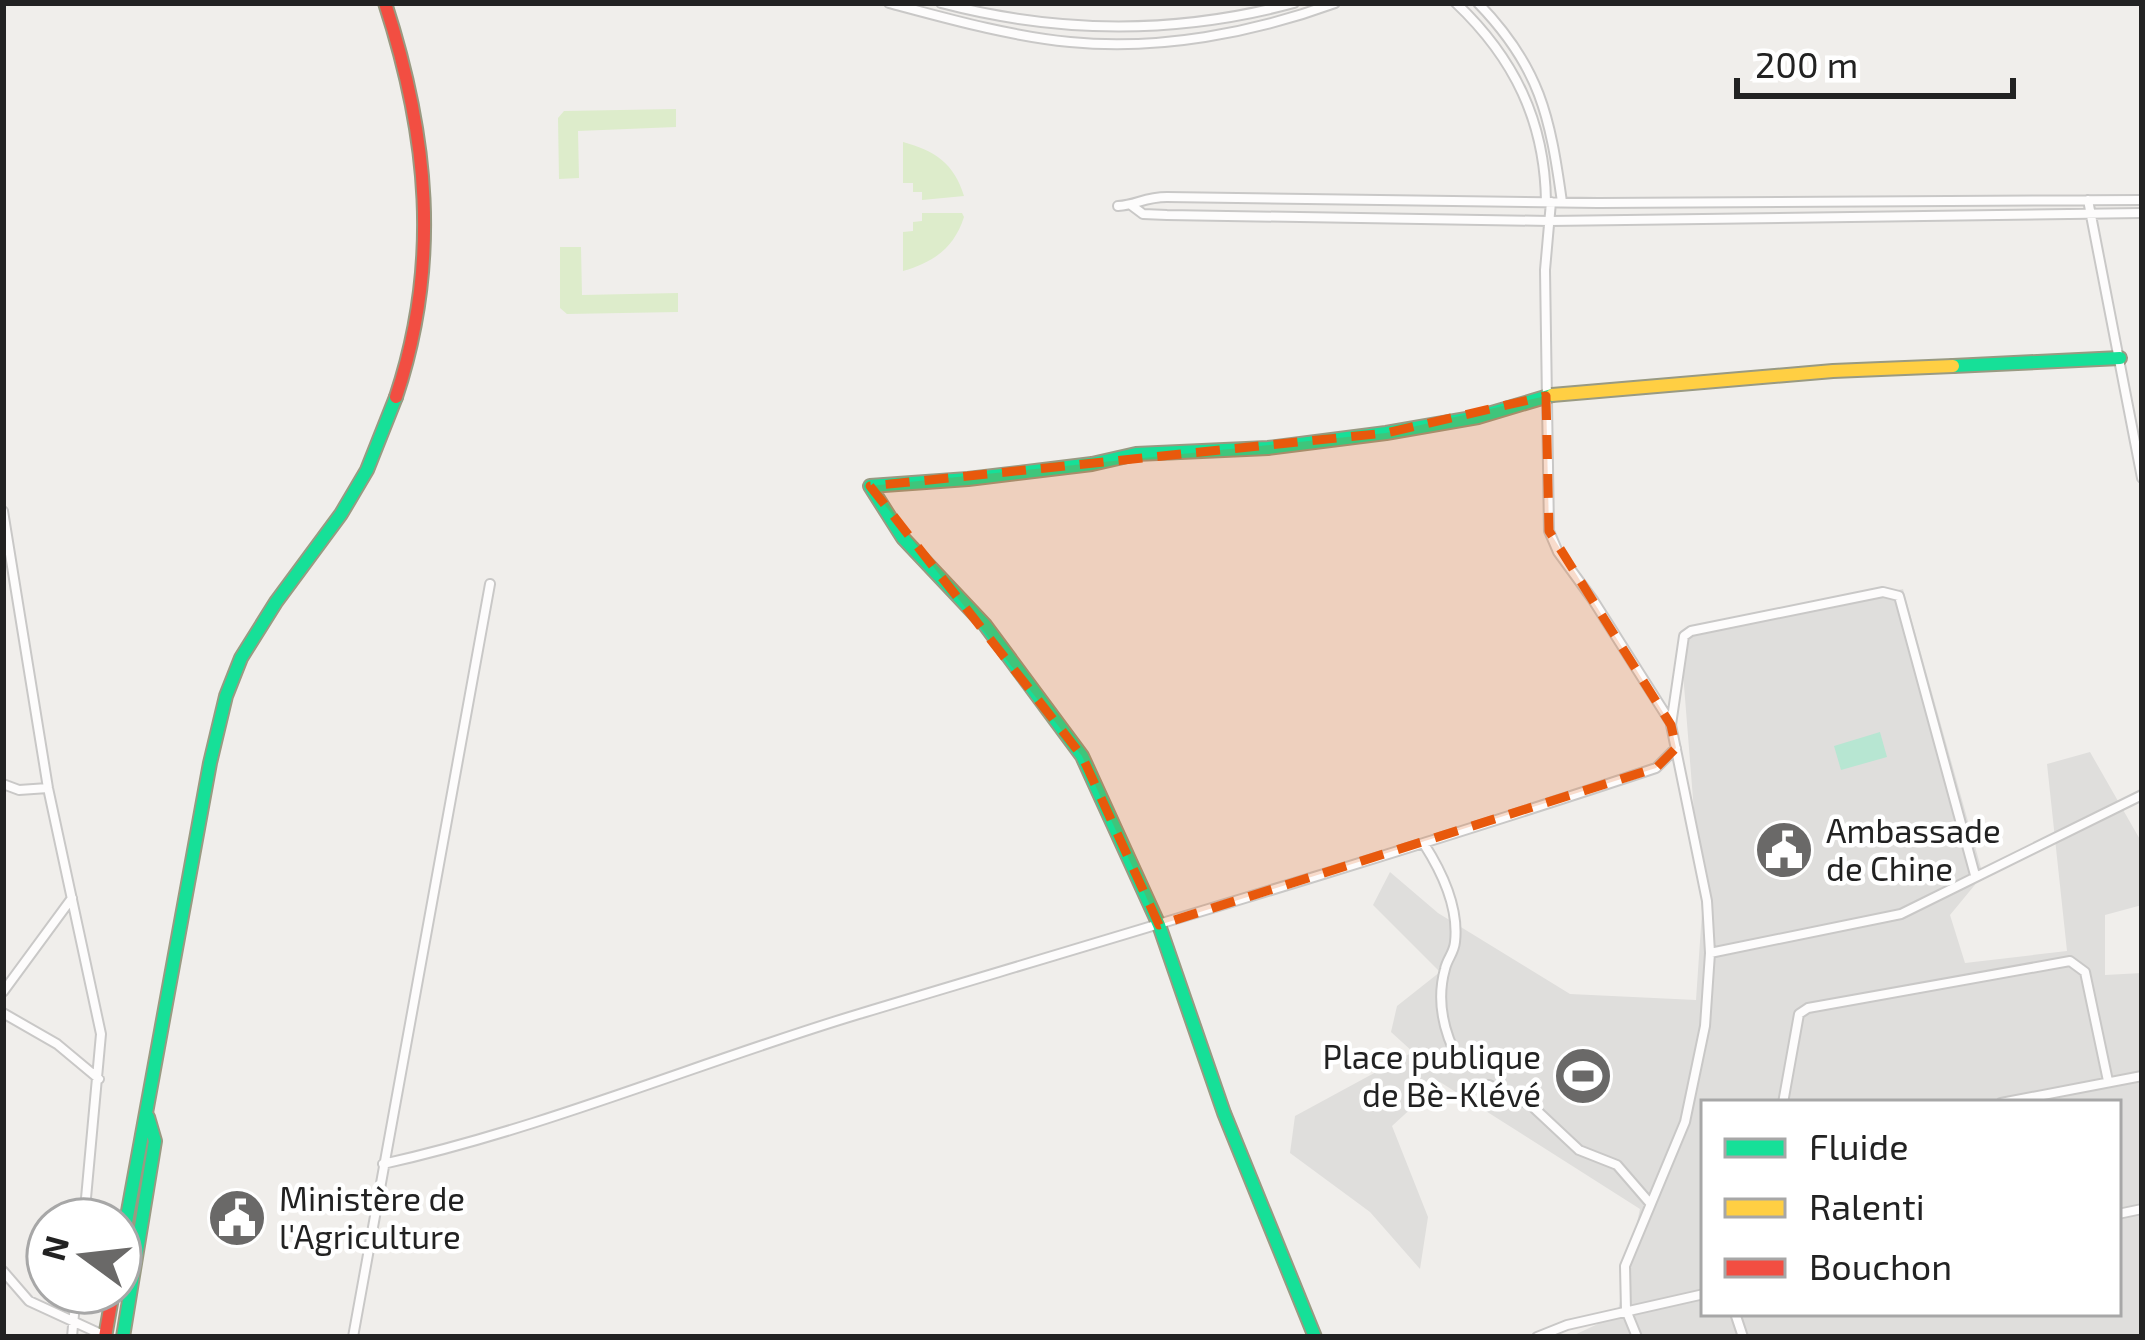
<svg xmlns="http://www.w3.org/2000/svg" width="2145" height="1340" viewBox="0 0 2145 1340" font-family="'Exo 2',sans-serif">
<style>
.residential{fill:#dfdedc;fill-rule:evenodd}
.grass{fill:#ddeccb}
.pitch{fill:#b7e6d2}
.lines{fill:none;stroke-linecap:round;stroke-linejoin:round}
.street-casing{stroke:#c9c8c7;stroke-width:12}
.fast-casing{stroke:#999a82;stroke-width:16}
.slow-casing{stroke:#999a82;stroke-width:16}
.jam-casing{stroke:#999a82;stroke-width:16}
.street{stroke:#fdfcfc;stroke-width:8}
.fast{stroke:#16e098;stroke-width:12}
.slow{stroke:#ffcf43;stroke-width:12}
.jam{stroke:#f24e42;stroke-width:12}
.marked{fill:#e8590c;fill-opacity:0.2;stroke:#e8590c;stroke-width:9;stroke-dasharray:24 15;stroke-linejoin:round}
.labels{text-anchor:middle;stroke-width:9;stroke-linejoin:round;paint-order:stroke}
.poi-label{font-size:33px;fill:#222;stroke:#fff;text-anchor:start}
</style>
<rect width="100%" height="100%" fill="#f0eeeb"/>
<path class="residential" d="M1903 589 1983 875 1950 915 1965 963 2067 951 2047 764 2090 752 2142 843V905L2105 915V975L2142 973V1337H1570L1617 1315 1640 1209 1440 1082 1392 1126 1428 1217 1420 1269 1370 1212 1290 1153 1295 1116 1413 1052 1391 1032 1397 1006 1440 972 1373 905 1390 872 1438 913 1570 994 1696 1000 1702 912 1680 635ZM1704 1103H2118V1313H1704Z"/>
<path class="grass" d="M676 109V127L578 131 579 178 559 179 558 118 564 111Z
M903 142C935 151 954 163 964 196L922 200V192H913V183H903Z
M922 213H962L964 217C954 248 934 262 903 271V232L913 231V222L922 221Z
M560 247H581L582 295 678 293V312L567 314 560 308Z"/>
<path class="pitch" d="M1880 732 1887 757 1841 770 1834 746Z"/>
<g class="lines">
<g class="street-casing">
<path id="street" d="M889 3C949 19 1009 36 1070 42 1158 51 1253 33 1335 3
M941 3C1059 34 1175 35 1294 3
M1456 3C1514 58 1545 121 1546 202
M1478 3C1540 67 1550 116 1562 202
M2088 200 2142 478
M1551 202 1545 270 1549 531 1558 552 1593 600 1671 723
M1131 205 1143 214 1167 215 1549 221 2142 213
M1118 206C1137 205 1144 197 1167 197L1598 203 2142 200
M3 511 48 788 101 1034 84 1220
M3 784 19 790 48 788
M1424 844C1442 872 1459 907 1455 942 1454 953 1447 959 1445 969 1436 1001 1444 1033 1459 1061
M1710 953 1901 914 2142 795
M3 992 72 898
M3 1013 57 1044 99 1079
M1489 1085 1532 1106 1579 1150 1617 1165 1649 1202
M1783 1103 1799 1014 1808 1008 2070 961 2085 972 2108 1081
M2001 1103 2142 1076
M383 1164C545 1128 700 1062 859 1014 1125 934 1392 856 1656 768L1676 748
M2118 1214 2142 1209
M3 1271 29 1301 105 1336
M1735 1313 1743 1337
M72 1337 76 1292
M353 1337 490 584
M1537 1337 1567 1325 1704 1294
M1637 1337 1626 1310 1625 1266 1685 1122 1705 1026 1710 953 1707 901 1671 725 1684 636 1691 631 1883 592 1899 596 1975 875"/>
</g>
<g class="fast-casing">
<path id="fast" d="M1953 366 2120 358
M120 1255 210 763 226 696 241 658 276 602 341 514 367 470 396 397
M123 1337 155 1141 148 1117
M1315 1337 1224 1113 1159 925 1082 756 985 625 903 538 870 486 968 479 1092 464 1136 454 1268 448 1386 433 1478 417 1552 395"/>
</g>
<g class="slow-casing">
<path id="slow" d="M1552 395 1833 371 1953 366"/>
</g>
<g class="jam-casing">
<path id="jam" d="M385 3C428 135 441 262 396 397
M105 1337 113 1292"/>
</g>
<use href="#street" class="street"/>
<use href="#fast" class="fast"/>
<use href="#slow" class="slow"/>
<use href="#jam" class="jam"/>
</g>
<path class="marked" d="M1546 396 1549 531 1671 725 1676 748 1656 768 1159 925 1082 756 870 486 1386 433Z"/>
<defs>
<g id="civic-disc" transform="scale(3)"><circle r="9.5" fill="#6a6968" stroke="#fff"/><path d="M-.6-6.5H3V-4.5H.6V-3L4-1V1h2V6H-6V1h2V-1L-.6-3ZM-1.2 2.5V6h2.4V2.5Z" fill="#fff"/></g>
<g id="stadium-disc" transform="scale(3)"><circle r="9.5" fill="#6a6968" stroke="#fff"/><path d="M0-5a6.5 5 0 1 0 0 10a6.5 5 0 1 0 0-10ZM-3.5-1.8h7v3.6h-7Z" fill="#fff"/></g>
</defs>
<g fill-rule="evenodd">
<use href="#civic-disc" x="1784" y="850"/>
<use href="#stadium-disc" x="1583" y="1076"/>
<use href="#civic-disc" x="237" y="1218"/>
</g>
<g class="labels">
<g class="poi-label">
<text x="1826" y="843">Ambassade<tspan x="1826" dy="38">de Chine</tspan></text>
<text x="1541" y="1069" text-anchor="end">Place publique<tspan x="1541" dy="38">de Bè-Klévé</tspan></text>
<text x="279" y="1211">Ministère de<tspan x="279" dy="38">l'Agriculture</tspan></text>
</g>
</g>
<rect width="2145" height="1340" fill="none" stroke="#222222" stroke-width="12"/>
<rect x="1701" y="1100" width="420" height="216" fill="#ffffff" stroke="#a7a7a7" stroke-width="3"/>
<rect x="1725" y="1139" width="60" height="18" fill="#16e098" stroke="#a7a7a7" stroke-width="3"/>
<text x="1809" y="1160" font-size="36" fill="#222222">Fluide</text>
<rect x="1725" y="1199" width="60" height="18" fill="#ffcf43" stroke="#a7a7a7" stroke-width="3"/>
<text x="1809" y="1220" font-size="36" fill="#222222">Ralenti</text>
<rect x="1725" y="1259" width="60" height="18" fill="#f24e42" stroke="#a7a7a7" stroke-width="3"/>
<text x="1809" y="1280" font-size="36" fill="#222222">Bouchon</text>
<g transform="translate(84 1256) rotate(285)"><circle r="57" fill="#ffffff" stroke="#a7a7a7" stroke-width="3"/>
<path d="M0-9L21 45L0 30L-21 45Z" fill="#6a6968"/>
<text y="-18" font-size="33" font-weight="bold" text-anchor="middle" fill="#222222">N</text>
</g>
<path d="M1737 78v18h276v-18" fill="none" stroke="#222222" stroke-width="6"/>
<text x="1755" y="78" font-size="36" fill="#222222" stroke="#ffffff" stroke-width="9" paint-order="stroke">200 m</text>
</svg>
